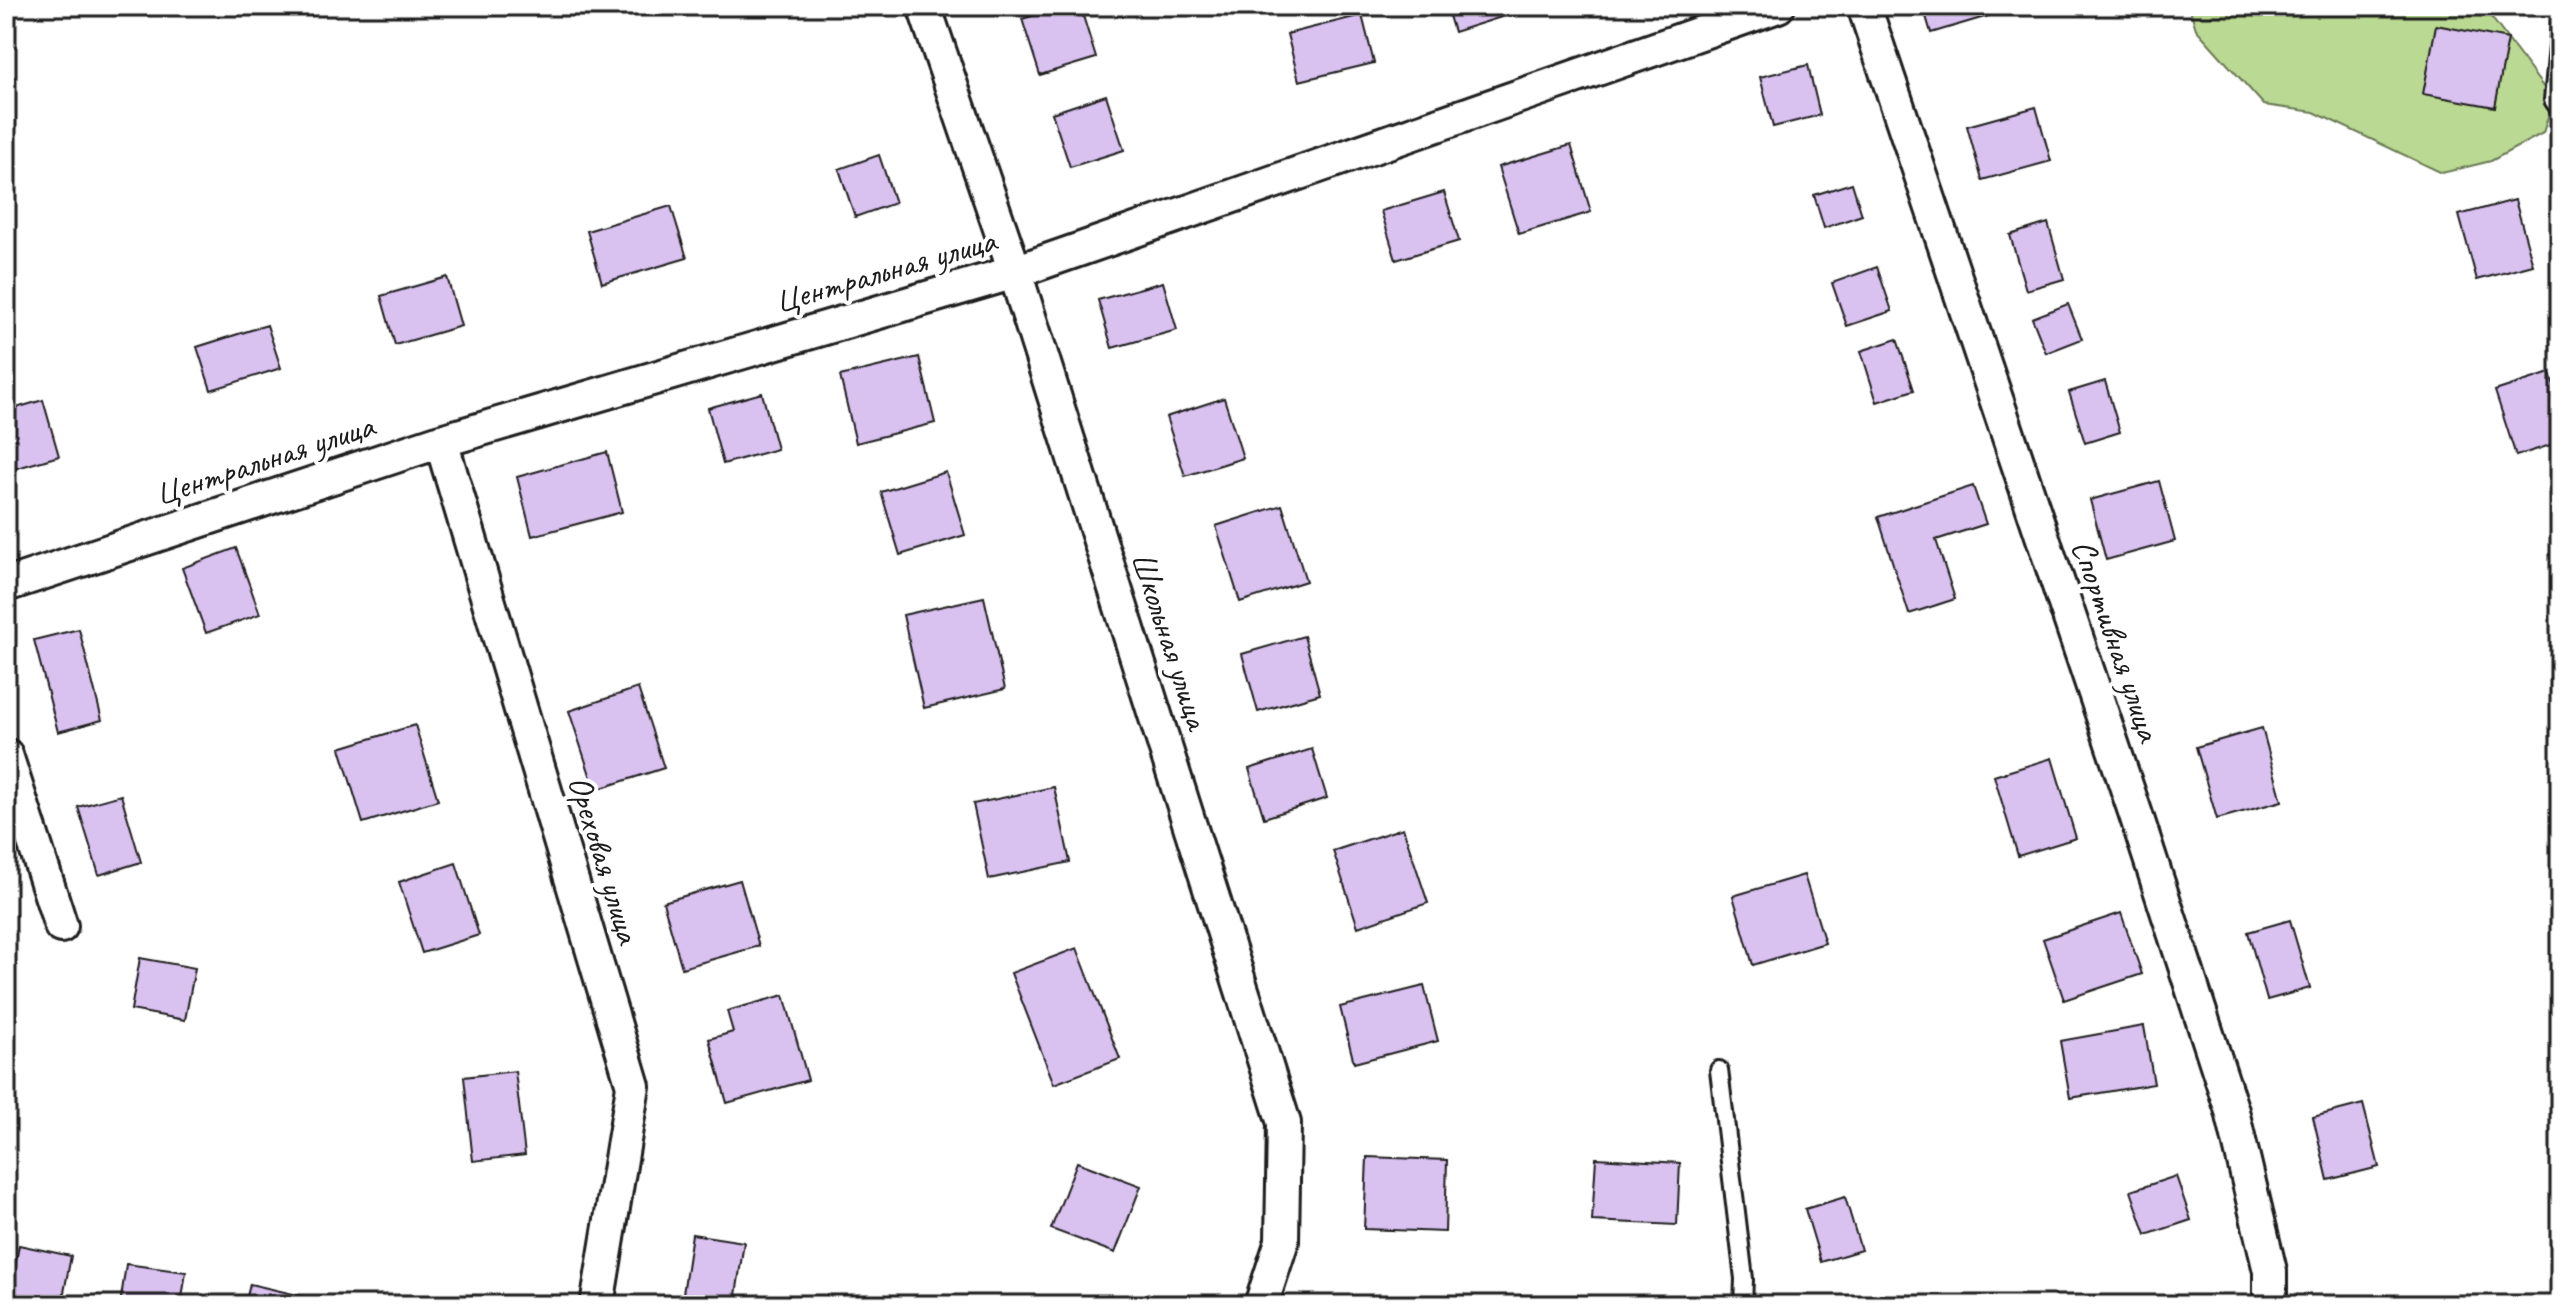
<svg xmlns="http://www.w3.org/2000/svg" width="2566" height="1311" viewBox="0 0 2566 1311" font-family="Caveat,sans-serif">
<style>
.green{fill:#bad992;stroke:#6b7a57;stroke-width:2}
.building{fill:#d9c1f0;stroke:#1c1c1c;stroke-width:2}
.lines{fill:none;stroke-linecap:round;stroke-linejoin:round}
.lane-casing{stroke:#1c1c1c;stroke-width:22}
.street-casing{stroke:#1c1c1c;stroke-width:38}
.lane{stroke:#fff;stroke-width:16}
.street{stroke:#fff;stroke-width:32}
.labels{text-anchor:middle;stroke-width:8;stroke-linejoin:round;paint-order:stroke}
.street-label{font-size:34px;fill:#1c1c1c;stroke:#fff}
</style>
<rect width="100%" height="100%" fill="#fff"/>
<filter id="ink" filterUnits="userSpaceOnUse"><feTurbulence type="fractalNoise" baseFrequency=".0125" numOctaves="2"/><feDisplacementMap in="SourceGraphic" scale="16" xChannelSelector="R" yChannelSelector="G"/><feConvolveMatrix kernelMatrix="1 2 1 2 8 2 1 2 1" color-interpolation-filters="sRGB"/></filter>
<g filter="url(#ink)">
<path class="green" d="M2189 6H2483L2553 100 2543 133 2491 161 2442 173 2314 112 2264 105 2196 29Z"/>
<path class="building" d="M1065 6H1080L1096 58 1040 75 1022 19Z
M1446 6H1512L1514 13 1454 32Z
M1923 6H1985L1988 16 1931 33Z
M1362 15 1374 63 1299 81 1287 34Z
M2436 25 2508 39 2495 107 2423 94Z
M1808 65 1820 115 1773 127 1760 77Z
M1106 95 1124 150 1070 167 1052 113Z
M2036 107 2051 161 1982 180 1967 126Z
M1571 145 1591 212 1519 234 1498 167Z
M879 155 895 203 855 217 839 169Z
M1852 183 1862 215 1824 228 1814 195Z
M1444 192 1459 241 1396 260 1381 211Z
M2515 200 2533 265 2477 280 2459 215Z
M671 206 687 258 602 283 587 231Z
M2048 223 2064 279 2026 290 2010 235Z
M1877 267 1892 311 1847 326 1832 283Z
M447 277 461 326 395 345 381 296Z
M1163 282 1177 330 1112 348 1098 300Z
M2068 304 2082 339 2046 353 2032 318Z
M267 325 281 368 211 390 197 347Z
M1897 339 1914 390 1877 402 1861 351Z
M919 357 935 423 856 443 840 376Z
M2550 373 2560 405V442L2516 456 2495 391Z
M2105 381 2120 432 2085 443 2069 392Z
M762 393 777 449 723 464 708 408Z
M1224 398 1243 458 1185 476 1166 417Z
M43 400 59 456 7 471 6 411Z
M607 452 622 512 532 536 517 477Z
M946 472 965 535 900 555 881 492Z
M2159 481 2175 541 2106 560 2090 500Z
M1973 486 1986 524 1936 540 1955 599 1909 614 1878 517Z
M1282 505 1306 581 1240 602 1216 526Z
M236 548 260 614 206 633 182 568Z
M984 597 1005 689 924 708 903 615Z
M79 629 102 720 58 732 34 640Z
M1304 636 1320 694 1258 712 1242 654Z
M638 688 664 768 595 790 569 711Z
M415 725 438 800 363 823 340 748Z
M2262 728 2282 801 2217 819 2196 747Z
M1312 749 1327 798 1264 818 1249 769Z
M2052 758 2076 838 2018 856 1994 776Z
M1054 787 1070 862 989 879 973 804Z
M121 795 141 862 99 875 78 807Z
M1403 828 1428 903 1358 927 1333 851Z
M456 863 479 935 422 953 399 882Z
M1804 875 1825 943 1753 965 1733 896Z
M740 880 759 946 682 968 663 902Z
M2121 913 2142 974 2064 1000 2043 939Z
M2290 920 2310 988 2267 1000 2248 932Z
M1077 948 1120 1059 1054 1084 1011 973Z
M140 958 195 968 185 1020 131 1010Z
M1424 986 1438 1041 1354 1063 1340 1007Z
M784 995 808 1080 727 1103 709 1039 733 1032 727 1011Z
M2144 1026 2154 1084 2070 1098 2060 1041Z
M515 1071 525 1155 473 1161 464 1077Z
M2363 1104 2379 1167 2328 1180 2313 1117Z
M1367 1157 1447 1160 1445 1232 1364 1229Z
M1596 1158 1680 1163 1677 1225 1592 1221Z
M1077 1162 1141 1186 1115 1253 1051 1229Z
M2176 1176 2191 1220 2146 1235 2131 1191Z
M1845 1197 1861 1250 1821 1262 1805 1209Z
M692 1234 744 1242 735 1302 683 1294Z
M19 1245 71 1256 62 1303 10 1293Z
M126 1264 186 1272 181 1305H120Z
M250 1284 306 1297 304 1305H245Z"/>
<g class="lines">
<g class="lane-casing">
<path id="lane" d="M2560 24 2553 100 2560 110
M1719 1070 1744 1279 1743 1305"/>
</g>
<g class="street-casing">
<path id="street" d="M924 6 1015 272 1284 1123 1282 1241 1261 1305
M1864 6 2135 812 2232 1111 2270 1271V1305
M441 441 633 1086 597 1305
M6 585 441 441 1015 272 1778 6
M6 755 61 926"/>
</g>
<use href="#lane" class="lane"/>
<use href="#street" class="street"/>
</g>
</g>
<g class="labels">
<g class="street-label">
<text transform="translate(885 270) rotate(-16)" y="12">Центральная улица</text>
<text transform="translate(264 459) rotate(-18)" y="12">Центральная улица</text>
<text transform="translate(1171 640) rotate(72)" y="12">Школьная улица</text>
<text transform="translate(2117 640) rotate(71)" y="12">Спортивная улица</text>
<text transform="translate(605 859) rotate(73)" y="12">Ореховая улица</text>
</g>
</g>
<rect width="2566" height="1311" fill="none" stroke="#fff" stroke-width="32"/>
<rect x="16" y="16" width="2534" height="1279" fill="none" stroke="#1c1c1c" stroke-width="3" filter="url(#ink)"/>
</svg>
